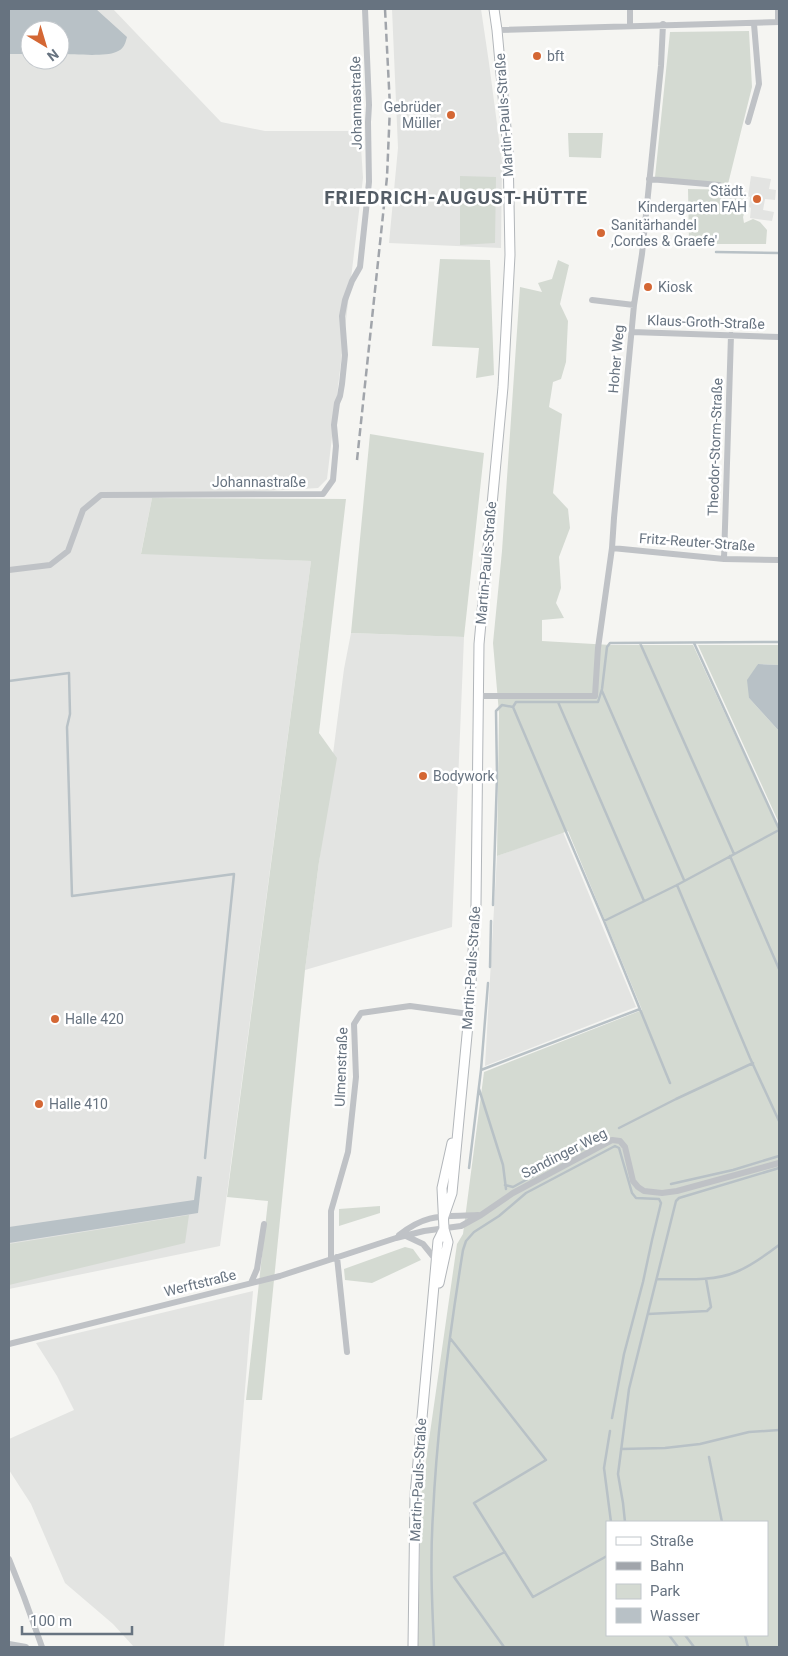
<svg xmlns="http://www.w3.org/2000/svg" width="788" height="1656" viewBox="0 0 788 1656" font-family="Roboto,sans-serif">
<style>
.built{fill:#e3e4e2;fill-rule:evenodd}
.green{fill:#d4dad2;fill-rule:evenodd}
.water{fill:#b8c1c6}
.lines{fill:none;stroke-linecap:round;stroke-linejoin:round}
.stream{stroke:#b8c1c6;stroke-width:2.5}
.secondary-casing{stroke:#b2b6ba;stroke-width:11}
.street{stroke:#bfc2c6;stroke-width:6}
.secondary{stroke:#fff;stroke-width:9}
.rail{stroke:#a1a5ab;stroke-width:2.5;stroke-dasharray:8 4;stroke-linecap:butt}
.poi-dot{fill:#d46734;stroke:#fff;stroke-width:2}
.labels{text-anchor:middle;stroke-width:5;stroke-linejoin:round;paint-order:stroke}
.poi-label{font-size:14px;fill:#677380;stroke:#fff;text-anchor:start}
.street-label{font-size:14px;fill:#677380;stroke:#fff}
.district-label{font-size:19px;font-weight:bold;letter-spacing:1px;fill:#545d66;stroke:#fff}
</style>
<rect width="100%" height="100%" fill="#f5f5f2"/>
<path class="built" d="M9 9H113L221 122 265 131H360L363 178 327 479 318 488 152 498 141 553 311 561 220 1246 9 1289ZM30 30H60V60H30Z
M392 9H481L489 63 502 162 501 248 389 243 398 148Z
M751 176 771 179 769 189 776 190 775 200 765 199 763 210 774 212 772 221 750 218 751 208 749 207 750 197 748 196Z
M351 633 464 637 452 927 305 970 344 669Z
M563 832 636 1007 485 1066 497 856Z
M253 1291 224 1647H134L113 1624 65 1583 31 1504 9 1470V1439L74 1410 57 1376 36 1343Z"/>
<path class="green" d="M749 31 752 87 728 184 655 177 670 32Z
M568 133H603L601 158 569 157Z
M460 176 496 177 495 243 460 245Z
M688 189 742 190 746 208 743 217 744 223 753 219 760 222 767 230 766 244H689Z
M440 259 490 260 494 375 476 378 479 348 432 346Z
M558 260 569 265 560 304 568 321 566 362 561 379 553 382 549 407 562 414 553 493 568 509 570 528 559 557 561 588 556 603 564 618 542 620V641L611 645H693L779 830V1647H418L421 1496 457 1244 463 1234 484 1072 642 1010 568 831 497 856 499 713 493 643 502 551 520 287 542 292 538 283 552 279ZM607 1522H767V1635H607Z
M370 434 484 453 464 637 351 633Z
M152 498 346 499 319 733 337 758 319 862 305 970 262 1400H246L268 1201 227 1197 311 561 141 554Z
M698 645H779V665L758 664 749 698 779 731V823Z
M380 1206V1213L339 1226V1209Z
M189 1215 185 1243 9 1285V1244Z
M405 1247 413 1249 421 1260 372 1283 345 1280 344 1269Z"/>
<path class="water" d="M9 9H96L127 37C125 44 124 49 116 52 105 57 74 54 60 54V30H30V54H9Z
M758 664 779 665V731L749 698 747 680Z
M197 1176 202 1177 198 1213 9 1243V1227L194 1200Z"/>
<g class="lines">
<path class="stream" d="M716 252 779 253
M640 643 734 854
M694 643 779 829
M9 681 69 673 70 714 67 727 72 896 234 874 205 1158
M602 691 684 880
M558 702 644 901
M513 707 516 702H598L602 689 607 647 610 643 779 642
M730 856 779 969
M677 885 750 1058 779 1121
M493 905 497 776 496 711 502 705 513 707 604 921 670 1083
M604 921 677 885 779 830
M490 967 491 921
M481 1070 640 1009
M479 1089 503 1165 506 1189
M619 1128 676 1099 753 1063
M469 1168 481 1070 488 983
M671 1184 733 1170 779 1156
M505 1185 513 1187 608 1135
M657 1279C681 1279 713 1282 736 1272 751 1266 766 1255 779 1245
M648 1314 707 1311 711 1307 706 1279
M450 1338 546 1460 474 1503 533 1597 607 1556
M610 1431 604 1468 611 1522
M621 1449 665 1448 700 1444 749 1432 779 1430
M709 1457 722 1522
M625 1522 623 1503 618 1474 629 1389 676 1201 679 1198 779 1168
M669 1635 678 1647
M685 1635 694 1647
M745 1635 748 1647
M434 1647C432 1603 430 1559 433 1514 437 1426 449 1337 463 1250L466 1241 474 1232 499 1216 526 1193 615 1146 619 1148 632 1193 636 1198 659 1199 661 1203 652 1240 643 1282 624 1354 612 1418
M504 1647 454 1577 505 1552"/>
<g class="secondary-casing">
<path id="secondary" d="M444 1216 452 1193 469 1014 476 905 479 644 503 387 510 255 508 150 497 30 494 9
M439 1283 448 1242 444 1229 442 1188 452 1143
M413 1647 415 1495 438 1241 444 1229"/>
</g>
<path class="street" d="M630 9V25
M778 9V22
M497 30 779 22
M748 122 759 84 754 24
M649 179 719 185
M592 300 634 305
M632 332 779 337
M612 548 724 559 779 560
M724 559 731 335
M9 570 50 565 68 551 83 510 101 495 323 494 333 480 336 446 334 425 337 403 340 396 342 384 345 355 342 316 345 300 352 281 360 267 369 182 368 122 369 105 365 9
M478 696H595L598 648 612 548 614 518 634 305 642 254 661 66 663 24
M399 1235C428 1212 444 1217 478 1215
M406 1236 423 1244 436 1260
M337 1257 347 1352
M331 1259V1211L348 1152 356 1077 354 1024 361 1013 410 1006 469 1014
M251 1283 257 1269 264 1224
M9 1344 280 1276 396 1238 424 1231 461 1226 481 1215 513 1193 612 1140 620 1141 625 1147 633 1181 638 1187 644 1191 662 1193 677 1191 779 1163
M9 1559 24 1597 42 1647
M9 1644 26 1647"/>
<use href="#secondary" class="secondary"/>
<path class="rail" d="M357 460 387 177 390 107 385 9"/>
</g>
<g class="poi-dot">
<circle cx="537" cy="56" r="5"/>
<circle cx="451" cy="115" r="5"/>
<circle cx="757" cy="199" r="5"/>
<circle cx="601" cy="233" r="5"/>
<circle cx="648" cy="287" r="5"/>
<circle cx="423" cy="776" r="5"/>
<circle cx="55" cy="1019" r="5"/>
<circle cx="39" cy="1104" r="5"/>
</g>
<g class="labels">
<g class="poi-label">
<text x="547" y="61">bft</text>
<text x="441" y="112" text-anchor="end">Gebrüder<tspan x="441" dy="16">Müller</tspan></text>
<text x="747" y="196" text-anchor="end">Städt.<tspan x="747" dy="16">Kindergarten FAH</tspan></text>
<text x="611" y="230">Sanitärhandel<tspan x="611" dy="16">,Cordes &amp; Graefe'</tspan></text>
<text x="658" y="292">Kiosk</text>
<text x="433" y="781">Bodywork</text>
<text x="65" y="1024">Halle 420</text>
<text x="49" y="1109">Halle 410</text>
</g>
<g class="street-label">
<text transform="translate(356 103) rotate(-91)" y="5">Johannastraße</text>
<text transform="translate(504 115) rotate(-94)" y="5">Martin-Pauls-Straße</text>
<text transform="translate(706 322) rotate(2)" y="5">Klaus-Groth-Straße</text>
<text transform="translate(616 359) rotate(-85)" y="5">Hoher Weg</text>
<text transform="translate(715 447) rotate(-88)" y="5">Theodor-Storm-Straße</text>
<text x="259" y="487">Johannastraße</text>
<text transform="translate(697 542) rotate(4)" y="5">Fritz-Reuter-Straße</text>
<text transform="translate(486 563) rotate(-85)" y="5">Martin-Pauls-Straße</text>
<text transform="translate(471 968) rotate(-86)" y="5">Martin-Pauls-Straße</text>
<text transform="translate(341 1067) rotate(-88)" y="5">Ulmenstraße</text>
<text transform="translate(564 1153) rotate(-27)" y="5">Sandinger Weg</text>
<text transform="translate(200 1283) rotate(-14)" y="5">Werftstraße</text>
<text transform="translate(418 1480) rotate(-87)" y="5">Martin-Pauls-Straße</text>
</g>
<g class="district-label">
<text x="456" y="204">FRIEDRICH-AUGUST-HÜTTE</text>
</g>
</g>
<rect width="788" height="1656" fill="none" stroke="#677380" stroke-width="20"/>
<rect x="606" y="1521" width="162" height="115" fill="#ffffff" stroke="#c2c7cc"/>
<rect x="616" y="1537" width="25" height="8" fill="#ffffff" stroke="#c2c7cc"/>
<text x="650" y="1546" font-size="15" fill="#677380">Straße</text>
<rect x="616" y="1562" width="25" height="8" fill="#a1a5ab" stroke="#c2c7cc"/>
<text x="650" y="1571" font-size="15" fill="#677380">Bahn</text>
<rect x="616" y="1584" width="25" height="15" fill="#d4dad2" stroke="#c2c7cc"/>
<text x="650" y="1596" font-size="15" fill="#677380">Park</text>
<rect x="616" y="1608" width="25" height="15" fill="#b8c1c6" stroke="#c2c7cc"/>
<text x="650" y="1621" font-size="15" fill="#677380">Wasser</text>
<g transform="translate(45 45) rotate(142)"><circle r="24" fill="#ffffff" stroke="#c2c7cc"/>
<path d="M0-4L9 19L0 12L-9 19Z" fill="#d46734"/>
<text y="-8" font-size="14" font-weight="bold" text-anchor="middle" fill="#677380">N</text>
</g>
<path d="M22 1626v8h110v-8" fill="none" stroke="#677380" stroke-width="2.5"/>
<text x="30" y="1626" font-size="15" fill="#677380" stroke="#ffffff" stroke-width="4" paint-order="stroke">100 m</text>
</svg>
